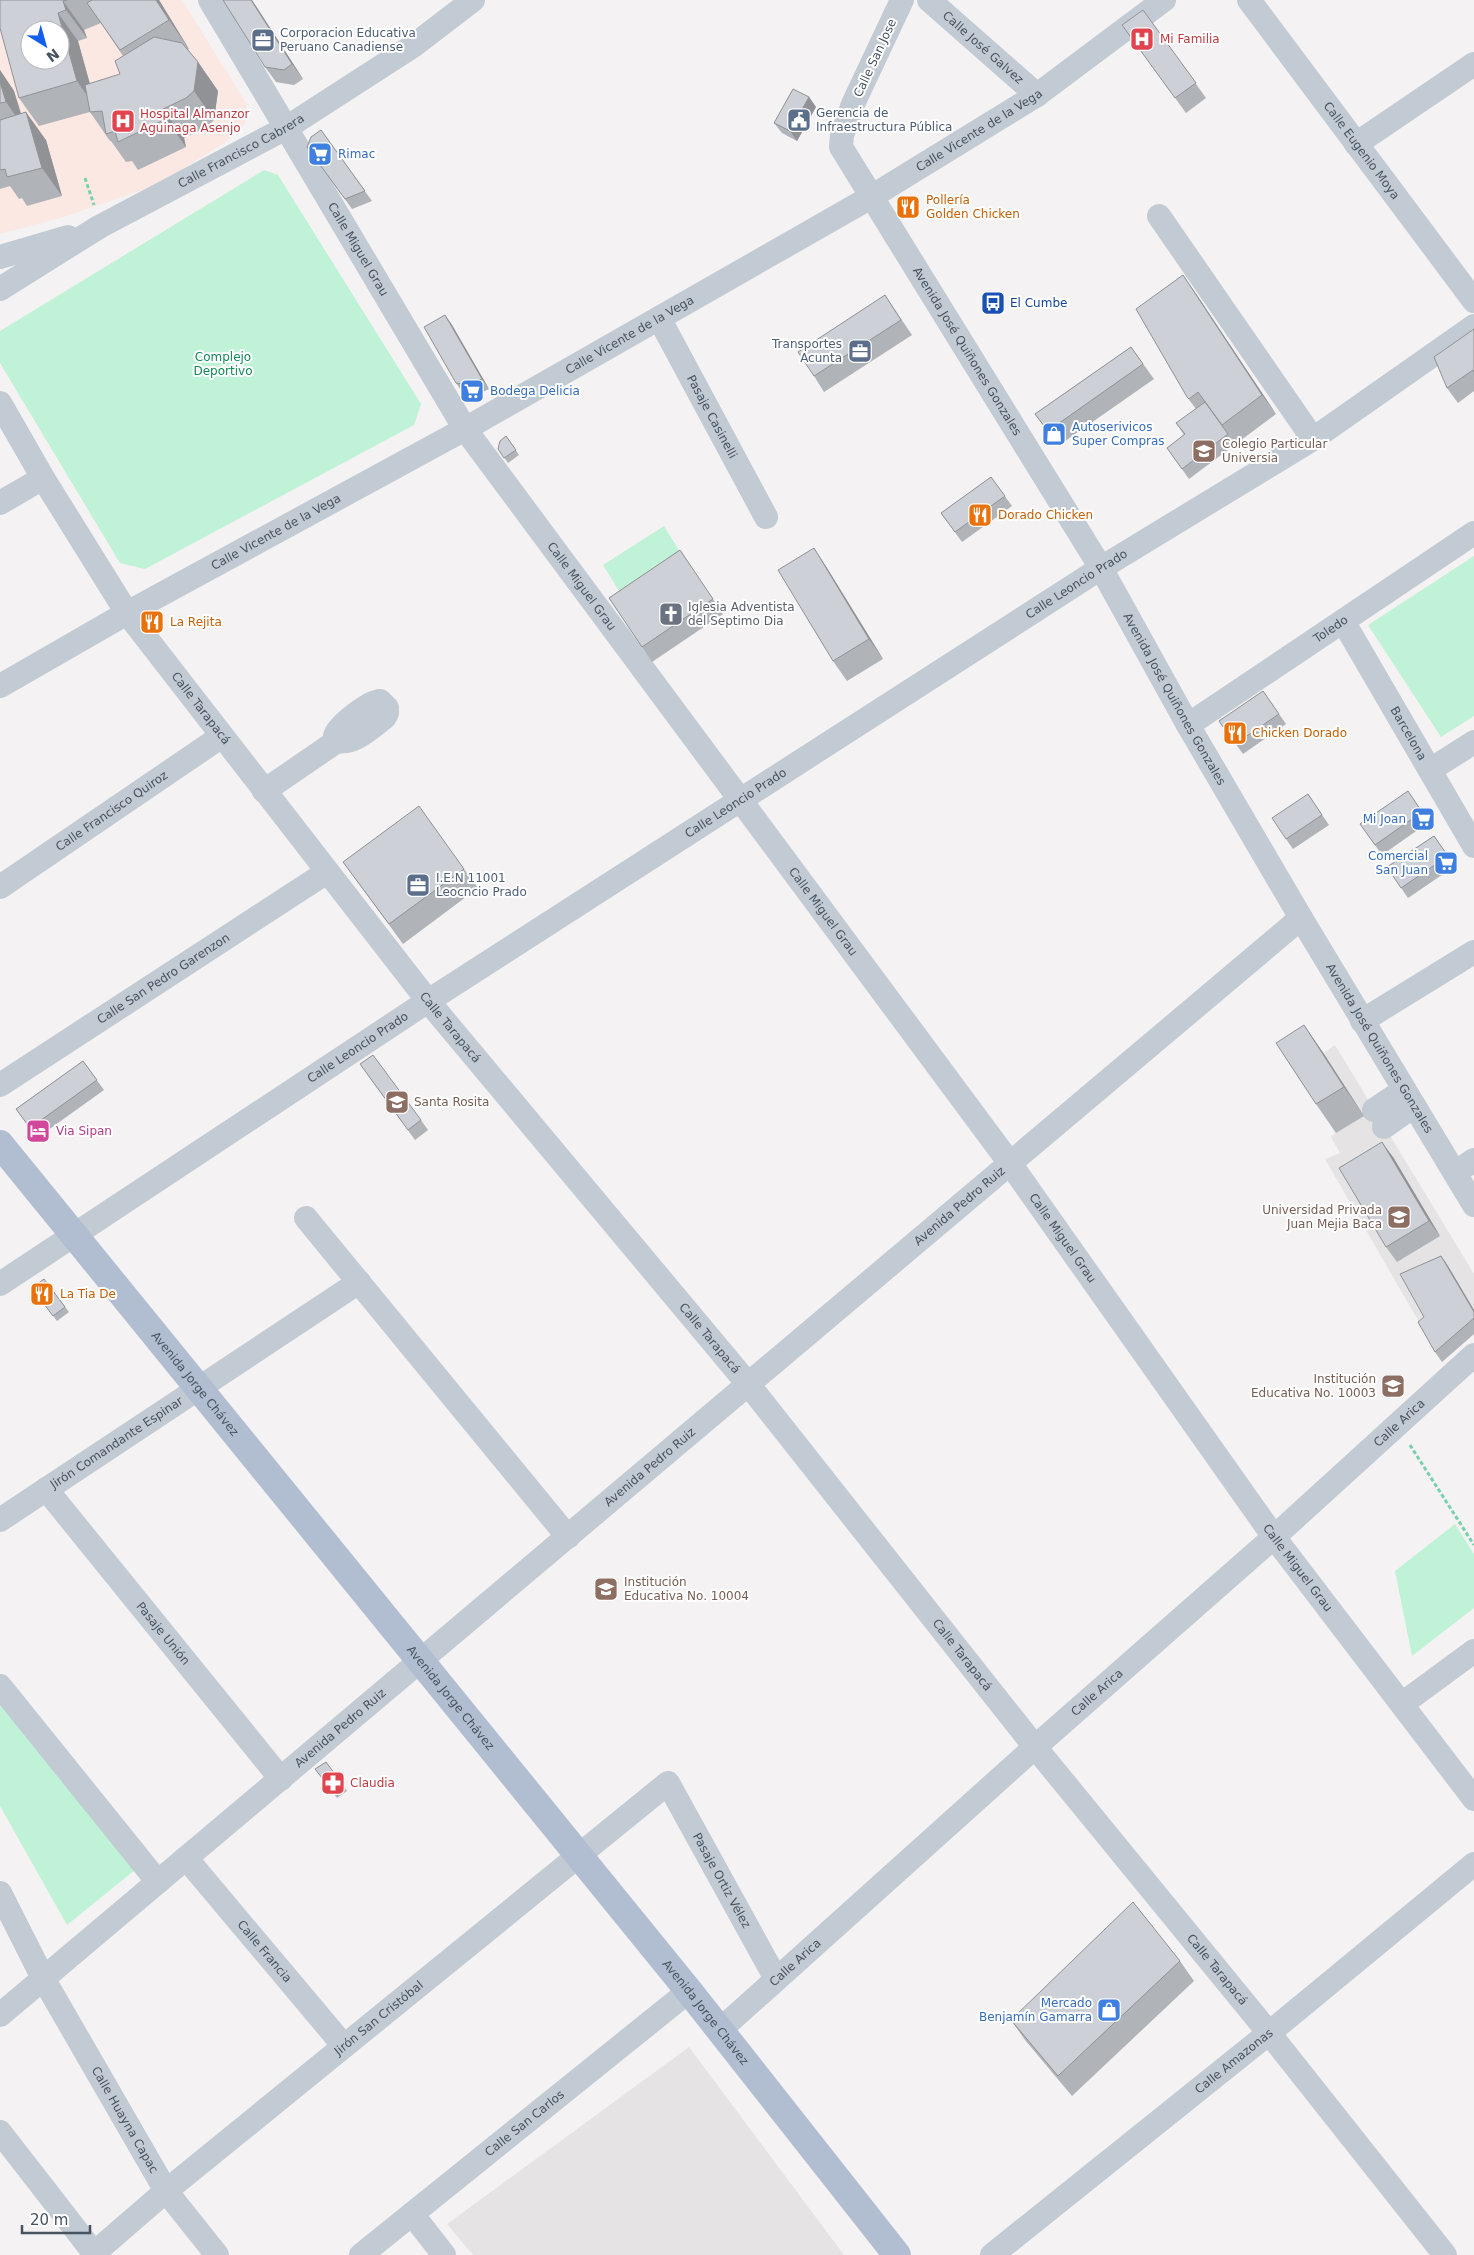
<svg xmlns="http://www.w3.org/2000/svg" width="1474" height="2255" viewBox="0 0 1474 2255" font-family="'DejaVu Sans',sans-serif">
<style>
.education{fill:#e5e3e4}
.medical{fill:#fce8e3;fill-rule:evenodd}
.green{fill:#c0f2d7}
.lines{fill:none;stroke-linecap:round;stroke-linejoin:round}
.path{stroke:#76d2ac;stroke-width:3;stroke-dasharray:4 2.5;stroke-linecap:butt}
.minor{stroke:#c2cad3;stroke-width:24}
.major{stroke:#b1bed1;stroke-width:28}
.wall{fill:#b0b3b8;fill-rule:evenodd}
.shaded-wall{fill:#909296}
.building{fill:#cdd0d6;stroke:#909296;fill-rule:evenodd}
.labels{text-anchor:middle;stroke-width:4;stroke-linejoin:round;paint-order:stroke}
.service-label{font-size:12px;fill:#4e5e75;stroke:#fff;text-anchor:start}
.health-label{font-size:12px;fill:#be3a42;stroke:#fff;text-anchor:start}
.street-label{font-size:12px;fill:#485360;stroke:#fff}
.shop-label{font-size:12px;fill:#366cbe;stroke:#fff;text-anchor:start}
.food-label{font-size:12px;fill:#c56008;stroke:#fff;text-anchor:start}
.transit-label{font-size:12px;fill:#164399;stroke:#fff;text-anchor:start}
.park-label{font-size:12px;fill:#148757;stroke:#fff}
.education-label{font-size:12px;fill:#785e54;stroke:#fff;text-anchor:start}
.worship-label{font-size:12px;fill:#5b616d;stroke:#fff;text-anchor:start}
.hotel-label{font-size:12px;fill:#b23c85;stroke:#fff;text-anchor:start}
</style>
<rect width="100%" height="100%" fill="#f4f2f2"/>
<path class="education" d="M1335 1045 1474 1274V1334L1442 1362 1325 1159 1340 1153 1331 1137 1336 1133 1296 1072Z
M689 2047 844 2255H473L447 2224Z"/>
<path class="medical" d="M0 0H182L246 103 247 117 244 125 224 143 157 185 60 218 0 234ZM30 30H60V60H30Z"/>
<path class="green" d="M264 170 278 175 421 404 414 425 145 569 120 563 0 363V331Z
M664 526 688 565 627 604 603 565Z
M1474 556V716L1441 737 1368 625Z
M1455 1524 1474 1554V1608L1412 1656 1395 1571Z
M0 1702 135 1870 67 1925 0 1806Z"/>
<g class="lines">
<path class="path" d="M85 178 94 205
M1410 1445 1474 1545"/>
<g class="minor">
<path id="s1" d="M210 0 465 429 1009 1162 1274 1537 1474 1799"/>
<path id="s2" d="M902 0 853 104 842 135 841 147 1101 568 1188 725 1301 918 1474 1205"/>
<path id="s3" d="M929 0 1037 95"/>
<path id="s4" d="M1249 0 1474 301"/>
<path d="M1356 144 1474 64"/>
<path d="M1159 216 1313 439"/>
<path d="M0 257 68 237"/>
<path id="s5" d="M0 289 99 227 286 128 413 46 473 0"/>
<path id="s6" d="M659 318 766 517"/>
<path id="s7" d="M0 403 43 478 127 613 428 1001 748 1384 1035 1747 1269 2033 1445 2255"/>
<path d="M0 503 43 478"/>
<path id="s8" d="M1343 621 1474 846"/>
<path id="s9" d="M0 686 127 613 465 429 871 197 1037 95 1164 0"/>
<path id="s10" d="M1188 725 1474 533"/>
<path d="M1430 770 1474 742"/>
<path d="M264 791 337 741C354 745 372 727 384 718L387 713V708L380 701C369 702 338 725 335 736L337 741"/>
<path id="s11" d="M0 887 222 736"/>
<path d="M1362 1021 1474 952"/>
<path id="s12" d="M0 1085 327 872"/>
<path d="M1374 1110 1404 1090"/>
<path d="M1384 1127 1414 1106"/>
<path d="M1455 1173 1474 1160"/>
<path d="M306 1218 568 1537"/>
<path id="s13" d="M0 1284 428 1001 1101 568 1313 439 1474 326"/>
<path id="s14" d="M46 1489 281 1779"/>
<path id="s15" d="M0 1520 359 1282"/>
<path d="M0 1686 158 1882"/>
<path d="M1402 1704 1474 1651"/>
<path id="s16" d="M186 1858 344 2046"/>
<path id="s17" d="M0 1893 43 1978 166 2191 217 2255"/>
<path id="s18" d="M0 2015 1301 918"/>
<path id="s19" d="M720 2030 1035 1747 1274 1537 1474 1355"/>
<path d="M0 2132 94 2253"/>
<path d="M412 2214 444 2255"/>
<path id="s20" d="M92 2255 166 2191 668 1783 776 1979"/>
<path id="s21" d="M361 2255 689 1991"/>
<path id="s22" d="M992 2255 1269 2033 1474 1864"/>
</g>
<path class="major" id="s23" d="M0 1144 689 1991 897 2255"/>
</g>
<path class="wall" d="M0 0H159L189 49 188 50 198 62 218 91 214 120 207 127 184 138 186 147 138 170 132 161 126 162 111 141H110L90 112 39 126 19 98ZM101 23 123 56 120 74 90 84 78 41 87 38 84 30Z
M252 0 303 79 294 85 276 82 265 67Z
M1143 10 1206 98 1186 113 1133 40Z
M0 70 14 91 21 113 46 140 62 196 27 206 22 198 19 199 10 186 0 189Z
M809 97 816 107 797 141 782 133 774 123Z
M321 130 372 201 352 209 307 147Z
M1183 275 1276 414 1189 479 1167 448 1184 435 1176 423 1196 409 1187 397Z
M885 295 912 335 824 392 814 376Z
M445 315 452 325 489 389 476 395 463 393 456 383Z
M1474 329V391L1458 403 1447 388Z
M1131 347 1154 379 1058 446 1035 414Z
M506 436 519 455 508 463 498 449Z
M991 477 1012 506 962 542 941 513Z
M814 548 827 568 883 659 847 681 833 661Z
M680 550 723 614 652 662 609 598Z
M1263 691 1286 724 1243 754 1219 721Z
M1408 791 1429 822 1382 855 1360 824Z
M1308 794 1329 825 1293 849 1286 839Z
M1434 836 1455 866 1408 898 1387 867Z
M343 862 464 869 478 888 403 944Z
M1304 1025 1324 1054 1364 1116 1336 1133 1316 1104Z
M83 1061 104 1090 37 1138 16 1109Z
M367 1074 421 1120 428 1130 415 1140Z
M1393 1157 1440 1236 1397 1262 1386 1247Z
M1441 1256 1448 1266 1474 1310V1334L1442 1362 1435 1352 1424 1317Z
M44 1279 69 1312 57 1321 32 1288Z
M326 1762 347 1791 337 1798 315 1769Z
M1180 1961 1194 1981 1072 2096 1025 2040 1011 2020Z"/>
<path class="shaded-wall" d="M156 0H159L189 49 169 20Z
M251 0H252L303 79 292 64Z
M63 1 84 30 87 38 66 10Z
M58 13 78 41 97 110 77 81Z
M198 62 218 91 214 120 194 91Z
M0 70 14 91 26 131 6 102 0 82Z
M809 97 816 107 797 141 790 131Z
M163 109 184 138 186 147 166 119Z
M26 112 46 140 62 196 42 168Z
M1183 275 1197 295 1276 414 1262 395Z
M445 315 452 325 489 389 482 379Z
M814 548 827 568 883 659 869 639Z
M1304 1025 1324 1054 1364 1116 1344 1087Z
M1382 1142 1393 1157 1440 1236 1429 1221Z
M1441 1256 1448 1266 1474 1310V1312Z"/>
<path class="building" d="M0 0H67L63 1 66 10 58 13 77 81 19 98 0 28ZM30 30H60V60H30Z
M92 0H156L169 20 120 50 87 3Z
M223 0H251L292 64 284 70 265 67Z
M1143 10 1196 83 1175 98 1122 25Z
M154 37 182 43 198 62 194 91 186 98 163 109 166 119 118 142 115 131 106 134 102 111 90 112 85 85 120 74 115 61Z
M0 82 6 102 0 103Z
M793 89 809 97 790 131 774 123Z
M26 112 42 168 7 177 5 169 0 170V120Z
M321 130 365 191 345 199 307 147 311 137Z
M1183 275 1262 395 1222 425 1198 392 1189 399 1187 397 1136 309Z
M885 295 901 320 814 376 798 352Z
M445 315 482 379 469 385 456 383 424 327Z
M1474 329V372L1473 370 1447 388 1434 357Z
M1131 347 1143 364 1048 431 1035 414Z
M1205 402 1228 434 1182 469 1167 448 1185 434 1176 423Z
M506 436 516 450 504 458 498 449 500 441Z
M991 477 1005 496 955 532 941 513Z
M814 548 869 639 833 661 778 570Z
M680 550 713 599 642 647 609 598Z
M1263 691 1279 714 1235 744 1219 721Z
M1408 791 1422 812 1375 845 1360 824Z
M1308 794 1322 815 1286 839 1272 818Z
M419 806 464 869 389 924 343 862Z
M1434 836 1448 856 1401 888 1387 867Z
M1304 1025 1344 1087 1316 1104 1276 1043Z
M373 1055 421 1120 408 1130 360 1064Z
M83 1061 97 1080 30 1128 16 1109Z
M1382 1142 1429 1221 1386 1247 1339 1168Z
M1441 1256 1474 1312V1318L1435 1352 1418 1322 1424 1317 1400 1274Z
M44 1279 65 1307 53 1316 32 1288Z
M326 1762 344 1786 334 1793 315 1769Z
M1133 1902 1180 1961 1058 2076 1011 2020Z"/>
<defs>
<g id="hospital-square" transform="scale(1.25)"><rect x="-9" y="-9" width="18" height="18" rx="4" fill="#e0444e" stroke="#fff"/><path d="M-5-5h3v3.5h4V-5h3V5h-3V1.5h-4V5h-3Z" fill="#fff"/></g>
<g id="office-square" transform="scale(1.25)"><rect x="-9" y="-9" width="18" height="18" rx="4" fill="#5c6f8a" stroke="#fff"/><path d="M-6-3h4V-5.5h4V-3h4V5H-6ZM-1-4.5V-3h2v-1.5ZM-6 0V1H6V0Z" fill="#fff"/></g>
<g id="civic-square" transform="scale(1.25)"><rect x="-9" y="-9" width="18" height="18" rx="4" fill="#5c6f8a" stroke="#fff"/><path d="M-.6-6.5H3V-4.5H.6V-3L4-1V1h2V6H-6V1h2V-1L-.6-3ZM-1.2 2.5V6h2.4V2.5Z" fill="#fff"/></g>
<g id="supermarket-square" transform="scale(1.25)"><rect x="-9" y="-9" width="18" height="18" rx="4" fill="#3f7fe0" stroke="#fff"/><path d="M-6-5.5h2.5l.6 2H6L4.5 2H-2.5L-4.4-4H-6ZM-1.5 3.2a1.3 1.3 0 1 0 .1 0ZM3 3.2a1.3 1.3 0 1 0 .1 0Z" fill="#fff"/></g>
<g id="restaurant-square" transform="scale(1.25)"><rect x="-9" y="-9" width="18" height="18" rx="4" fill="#e8710a" stroke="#fff"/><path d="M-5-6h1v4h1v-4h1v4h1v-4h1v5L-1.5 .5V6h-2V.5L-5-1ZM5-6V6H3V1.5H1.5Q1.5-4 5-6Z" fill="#fff"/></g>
<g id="bus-square" transform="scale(1.25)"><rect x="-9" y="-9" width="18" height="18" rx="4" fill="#1a4fb4" stroke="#fff"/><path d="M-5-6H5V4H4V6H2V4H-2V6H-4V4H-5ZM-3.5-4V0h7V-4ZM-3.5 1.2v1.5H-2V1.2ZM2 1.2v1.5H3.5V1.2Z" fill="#fff"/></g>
<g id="shop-square" transform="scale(1.25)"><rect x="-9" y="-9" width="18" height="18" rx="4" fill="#3f7fe0" stroke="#fff"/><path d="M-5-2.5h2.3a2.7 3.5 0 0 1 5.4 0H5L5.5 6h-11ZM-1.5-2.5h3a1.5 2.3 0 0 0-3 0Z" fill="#fff"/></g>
<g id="university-square" transform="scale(1.25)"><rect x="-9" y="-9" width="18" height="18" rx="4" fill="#8d6e63" stroke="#fff"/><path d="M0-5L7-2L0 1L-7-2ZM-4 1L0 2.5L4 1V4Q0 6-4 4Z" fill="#fff"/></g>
<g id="church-square" transform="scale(1.25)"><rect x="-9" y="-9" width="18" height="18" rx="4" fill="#6b7280" stroke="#fff"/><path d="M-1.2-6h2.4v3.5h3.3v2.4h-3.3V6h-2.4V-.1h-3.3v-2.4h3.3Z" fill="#fff"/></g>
<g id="school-square" transform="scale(1.25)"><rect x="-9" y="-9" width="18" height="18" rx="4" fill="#8d6e63" stroke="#fff"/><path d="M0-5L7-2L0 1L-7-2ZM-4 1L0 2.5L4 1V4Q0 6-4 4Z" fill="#fff"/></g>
<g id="hotel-square" transform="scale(1.25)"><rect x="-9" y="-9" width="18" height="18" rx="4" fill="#d1479c" stroke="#fff"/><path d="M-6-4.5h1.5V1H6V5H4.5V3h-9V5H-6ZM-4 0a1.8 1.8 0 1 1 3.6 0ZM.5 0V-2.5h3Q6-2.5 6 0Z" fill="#fff"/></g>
<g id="pharmacy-square" transform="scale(1.25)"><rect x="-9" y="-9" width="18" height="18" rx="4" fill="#e0444e" stroke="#fff"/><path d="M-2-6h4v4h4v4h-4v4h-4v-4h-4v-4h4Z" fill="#fff"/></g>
</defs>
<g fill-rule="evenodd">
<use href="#hospital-square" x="1142" y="39"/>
<use href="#office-square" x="263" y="40"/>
<use href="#civic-square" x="799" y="120"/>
<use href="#hospital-square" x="123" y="121"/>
<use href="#supermarket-square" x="320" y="154"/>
<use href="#restaurant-square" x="908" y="207"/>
<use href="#bus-square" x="993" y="303"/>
<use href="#office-square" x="860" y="351"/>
<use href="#supermarket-square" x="472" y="391"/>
<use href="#shop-square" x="1054" y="434"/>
<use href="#university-square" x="1204" y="451"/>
<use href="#restaurant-square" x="980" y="515"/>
<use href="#church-square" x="671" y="614"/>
<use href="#restaurant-square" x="152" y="622"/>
<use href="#restaurant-square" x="1235" y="733"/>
<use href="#supermarket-square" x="1423" y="819"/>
<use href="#supermarket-square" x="1446" y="863"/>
<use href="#office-square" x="418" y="885"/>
<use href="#school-square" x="397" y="1102"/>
<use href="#hotel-square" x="38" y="1131"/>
<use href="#university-square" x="1399" y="1217"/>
<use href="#restaurant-square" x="42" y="1294"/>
<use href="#school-square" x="1393" y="1386"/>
<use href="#school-square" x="606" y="1589"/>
<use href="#pharmacy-square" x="333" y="1783"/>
<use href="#shop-square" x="1109" y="2010"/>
</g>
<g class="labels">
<g class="service-label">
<text x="280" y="37">Corporacion Educativa<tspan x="280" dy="14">Peruano Canadiense</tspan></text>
<text x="816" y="117">Gerencia de<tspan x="816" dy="14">Infraestructura Pública</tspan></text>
<text x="842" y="348" text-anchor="end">Transportes<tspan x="842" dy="14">Acunta</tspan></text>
<text x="436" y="882">I.E.N 11001<tspan x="436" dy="14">Leocncio Prado</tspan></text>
</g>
<g class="health-label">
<text x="1160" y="43">Mi Familia</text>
<text x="140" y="118">Hospital Almanzor<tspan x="140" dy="14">Aguinaga Asenjo</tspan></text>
<text x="350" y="1787">Claudia</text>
</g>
<g class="street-label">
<text dy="4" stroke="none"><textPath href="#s3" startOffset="72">Calle José Galvez</textPath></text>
<text transform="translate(875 58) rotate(-65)" y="4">Calle San Jose</text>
<text dy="4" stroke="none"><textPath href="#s9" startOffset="1126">Calle Vicente de la Vega</textPath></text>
<text dy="4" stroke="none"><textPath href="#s5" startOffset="278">Calle Francisco Cabrera</textPath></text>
<text dy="4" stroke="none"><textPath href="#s4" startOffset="188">Calle Eugenio Moya</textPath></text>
<text dy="4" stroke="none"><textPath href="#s1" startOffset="290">Calle Miguel Grau</textPath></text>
<text dy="4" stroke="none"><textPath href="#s9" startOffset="721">Calle Vicente de la Vega</textPath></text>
<text dy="4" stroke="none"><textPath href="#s2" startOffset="400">Avenida José Quiñones Gonzales</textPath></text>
<text dy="4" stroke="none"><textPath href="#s6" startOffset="112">Pasaje Casinelli</textPath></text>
<text dy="4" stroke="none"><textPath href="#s9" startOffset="316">Calle Vicente de la Vega</textPath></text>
<text dy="4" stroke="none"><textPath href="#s13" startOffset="1284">Calle Leoncio Prado</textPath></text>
<text dy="4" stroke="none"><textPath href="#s1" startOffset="695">Calle Miguel Grau</textPath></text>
<text dy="4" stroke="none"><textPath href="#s10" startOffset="172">Toledo</textPath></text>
<text dy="4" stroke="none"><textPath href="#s2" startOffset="805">Avenida José Quiñones Gonzales</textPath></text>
<text dy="4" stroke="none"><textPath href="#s7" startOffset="366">Calle Tarapacá</textPath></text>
<text dy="4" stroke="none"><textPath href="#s8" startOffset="130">Barcelona</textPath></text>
<text dy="4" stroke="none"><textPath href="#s13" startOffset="879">Calle Leoncio Prado</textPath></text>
<text dy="4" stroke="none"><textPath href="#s11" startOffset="135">Calle Francisco Quiroz</textPath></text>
<text dy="4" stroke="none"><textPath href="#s1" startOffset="1100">Calle Miguel Grau</textPath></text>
<text dy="4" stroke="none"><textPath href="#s12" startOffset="195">Calle San Pedro Garenzon</textPath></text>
<text dy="4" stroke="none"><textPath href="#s7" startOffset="771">Calle Tarapacá</textPath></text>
<text dy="4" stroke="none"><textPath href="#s13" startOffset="429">Calle Leoncio Prado</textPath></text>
<text dy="4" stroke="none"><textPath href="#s2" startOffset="1210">Avenida José Quiñones Gonzales</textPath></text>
<text dy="4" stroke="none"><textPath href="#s18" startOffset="1255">Avenida Pedro Ruiz</textPath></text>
<text dy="4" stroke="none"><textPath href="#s1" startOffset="1505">Calle Miguel Grau</textPath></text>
<text dy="4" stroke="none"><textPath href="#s7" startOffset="1176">Calle Tarapacá</textPath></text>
<text dy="4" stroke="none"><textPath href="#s23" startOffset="309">Avenida Jorge Chávez</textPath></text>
<text dy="4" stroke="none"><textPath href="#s19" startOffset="911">Calle Arica</textPath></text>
<text dy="4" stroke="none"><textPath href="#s15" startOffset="140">Jirón Comandante Espinar</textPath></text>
<text dy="4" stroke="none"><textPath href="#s18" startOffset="850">Avenida Pedro Ruiz</textPath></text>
<text dy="4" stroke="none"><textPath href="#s1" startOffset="1910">Calle Miguel Grau</textPath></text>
<text dy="4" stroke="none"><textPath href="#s14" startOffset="186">Pasaje Unión</textPath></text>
<text dy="4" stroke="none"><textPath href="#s7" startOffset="1581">Calle Tarapacá</textPath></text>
<text dy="4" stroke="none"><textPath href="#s19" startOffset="506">Calle Arica</textPath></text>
<text dy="4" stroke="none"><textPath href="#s23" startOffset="714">Avenida Jorge Chávez</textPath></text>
<text dy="4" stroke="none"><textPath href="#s18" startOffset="445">Avenida Pedro Ruiz</textPath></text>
<text dy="4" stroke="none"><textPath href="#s20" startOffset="856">Pasaje Ortiz Vélez</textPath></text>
<text dy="4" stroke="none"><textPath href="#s16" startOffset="122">Calle Francia</textPath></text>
<text dy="4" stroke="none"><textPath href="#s19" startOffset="101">Calle Arica</textPath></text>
<text dy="4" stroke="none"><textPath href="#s7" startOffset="1986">Calle Tarapacá</textPath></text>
<text dy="4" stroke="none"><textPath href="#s23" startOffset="1119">Avenida Jorge Chávez</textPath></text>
<text dy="4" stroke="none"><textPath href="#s20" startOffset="372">Jirón San Cristóbal</textPath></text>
<text dy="4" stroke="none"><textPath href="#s22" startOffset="310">Calle Amazonas</textPath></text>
<text dy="4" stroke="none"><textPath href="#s17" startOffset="259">Calle Huayna Capac</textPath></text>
<text dy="4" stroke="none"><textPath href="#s21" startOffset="210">Calle San Carlos</textPath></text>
</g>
<g class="shop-label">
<text x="338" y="158">Rimac</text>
<text x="490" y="395">Bodega Delicia</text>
<text x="1072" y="431">Autoserivicos<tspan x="1072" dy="14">Super Compras</tspan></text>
<text x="1406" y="823" text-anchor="end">Mi Joan</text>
<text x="1428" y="860" text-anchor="end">Comercial<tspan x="1428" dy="14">San Juan</tspan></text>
<text x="1092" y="2007" text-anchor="end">Mercado<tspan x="1092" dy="14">Benjamín Gamarra</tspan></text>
</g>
<g class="food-label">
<text x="926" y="204">Pollería<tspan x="926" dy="14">Golden Chicken</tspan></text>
<text x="998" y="519">Dorado Chicken</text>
<text x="170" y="626">La Rejita</text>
<text x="1252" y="737">Chicken Dorado</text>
<text x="60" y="1298">La Tia De</text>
</g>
<g class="transit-label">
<text x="1010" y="307">El Cumbe</text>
</g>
<g class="park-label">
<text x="223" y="361">Complejo<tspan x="223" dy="14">Deportivo</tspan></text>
</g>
<g class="education-label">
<text x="1222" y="448">Colegio Particular<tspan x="1222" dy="14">Universia</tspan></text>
<text x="414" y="1106">Santa Rosita</text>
<text x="1382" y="1214" text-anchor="end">Universidad Privada<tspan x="1382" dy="14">Juan Mejia Baca</tspan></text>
<text x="1376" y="1383" text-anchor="end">Institución<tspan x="1376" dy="14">Educativa No. 10003</tspan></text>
<text x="624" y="1586">Institución<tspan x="624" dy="14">Educativa No. 10004</tspan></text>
</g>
<g class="worship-label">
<text x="688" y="611">Iglesia Adventista<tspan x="688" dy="14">del Septimo Dia</tspan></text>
</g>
<g class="hotel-label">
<text x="56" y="1135">Via Sipan</text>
</g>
</g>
<g transform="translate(45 45) rotate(143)"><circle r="24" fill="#ffffff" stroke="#b6babf"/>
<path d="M0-4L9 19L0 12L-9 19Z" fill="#135fed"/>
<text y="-8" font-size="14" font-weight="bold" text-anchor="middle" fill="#485360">N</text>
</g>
<path d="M22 2225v8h68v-8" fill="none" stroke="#485360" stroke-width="2.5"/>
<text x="30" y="2225" font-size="15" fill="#485360" stroke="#ffffff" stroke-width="4" paint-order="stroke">20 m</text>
</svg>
